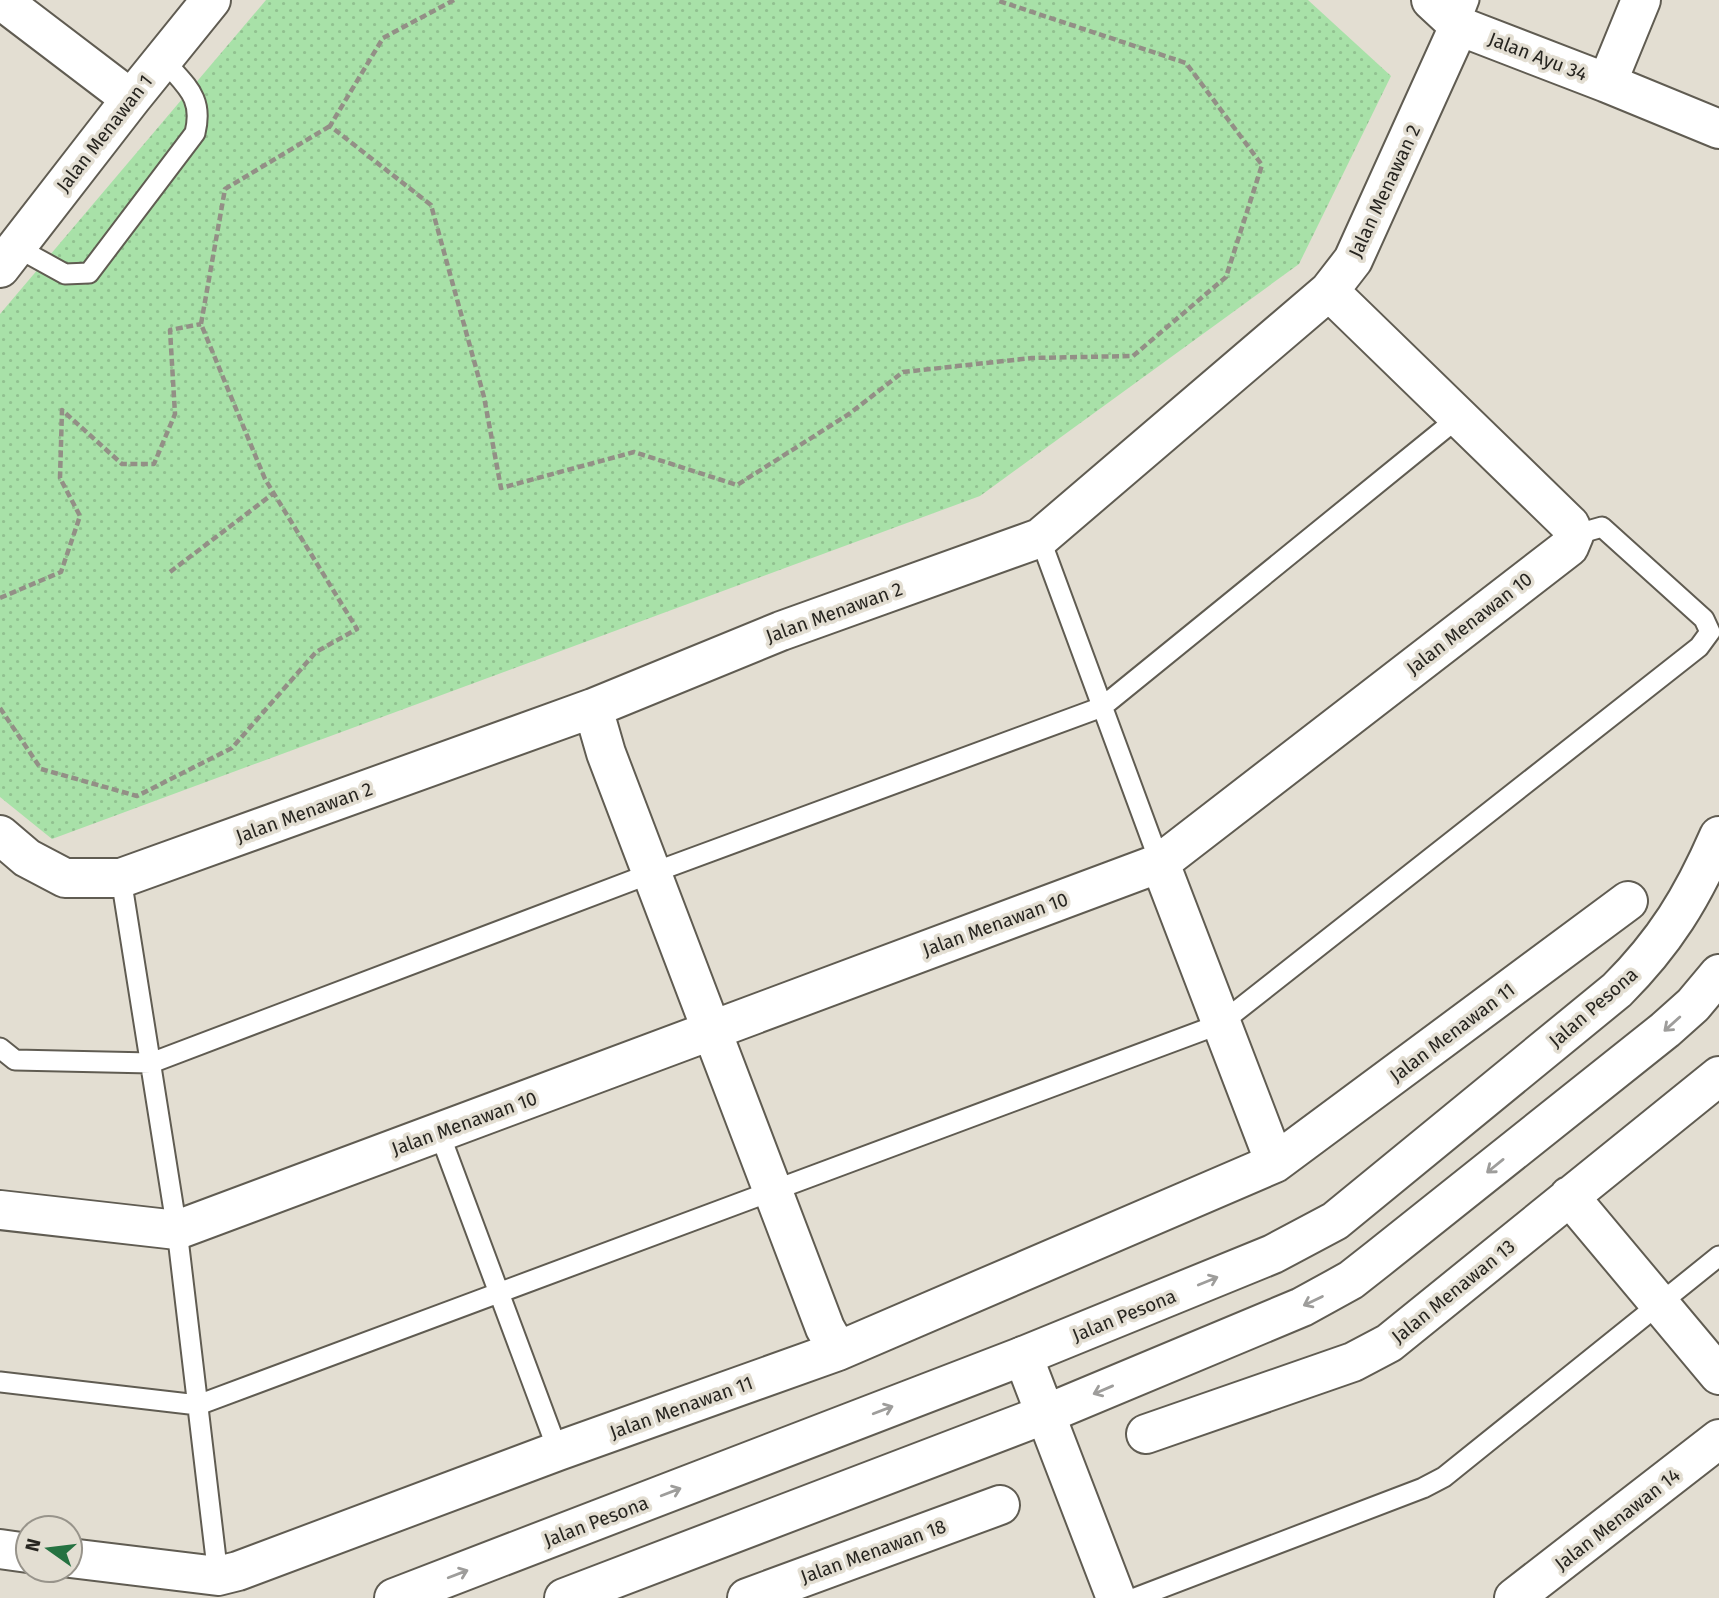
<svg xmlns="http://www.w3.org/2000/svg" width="1719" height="1598" viewBox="0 0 1719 1598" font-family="'Fira Sans',sans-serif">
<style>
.park{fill:url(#park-dots)}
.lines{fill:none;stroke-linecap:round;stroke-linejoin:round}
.lane-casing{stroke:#605c52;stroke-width:23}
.street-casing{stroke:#605c52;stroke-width:42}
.secondary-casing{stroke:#605c52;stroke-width:42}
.path{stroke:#938f86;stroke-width:4.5;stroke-dasharray:7 3.5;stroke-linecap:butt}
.lane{stroke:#fff;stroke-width:19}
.street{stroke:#fff;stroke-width:38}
.secondary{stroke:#fff;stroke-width:38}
.oneway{stroke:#9e9d9b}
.labels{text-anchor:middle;stroke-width:7;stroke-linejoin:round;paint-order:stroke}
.street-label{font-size:19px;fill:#272520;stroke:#e3ded2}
</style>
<defs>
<pattern id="park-dots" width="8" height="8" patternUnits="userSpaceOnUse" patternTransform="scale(1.75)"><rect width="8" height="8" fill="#a8e1a8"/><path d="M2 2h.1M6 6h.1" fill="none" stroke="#91c190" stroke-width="1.8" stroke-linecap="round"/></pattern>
</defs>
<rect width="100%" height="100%" fill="#e3ded2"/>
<path class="park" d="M266 0H1308L1391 76 1299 264 980 496 52 839 0 797V314Z"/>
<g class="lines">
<g class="lane-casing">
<path id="lane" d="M1459 26 1469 0
M16 247 65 274 89 273 195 133C204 96 185 86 163 59
M1040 538 1160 863
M121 878 177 1230 218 1576
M0 1048 15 1060 151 1063 652 873 1102 707 1459 417
M439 1132 558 1451
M0 1382 198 1405 1220 1024 1699 647 1710 632 1704 619 1602 527 1574 535
M1135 1598 1423 1488 1444 1477 1719 1256"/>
</g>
<g class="street-casing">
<path id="street" d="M1 0 131 99
M1431 0 1459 26 1607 83 1641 0
M1607 83 1719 129
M0 268 131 99 211 0
M593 708 606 753 825 1328 838 1351
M0 835 27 858 65 878H121L593 708 781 631 1040 538 1329 291 1353 260 1459 26
M1160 863 1275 1163
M1569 1196 1719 1375
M0 1210 177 1230 1160 863 1569 547 1574 535 1570 525 1329 291
M1023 1356 1116 1598
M1146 1434 1353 1362 1389 1343 1719 1076
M0 1549 28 1553
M70 1558 218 1576 238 1571 558 1451 838 1351 1275 1163 1628 901
M747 1598 1000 1505
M1514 1598 1719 1439"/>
</g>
<g class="secondary-casing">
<path id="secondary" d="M394 1598 1023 1356 1273 1254 1335 1221 1617 990C1665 942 1692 898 1719 836
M564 1598 1046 1414 1302 1307 1351 1280 1379 1258 1665 1030 1693 1005 1719 974"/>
</g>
<path class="path" d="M454 0 383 38 330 126 431 205 484 397 501 488 634 452 737 485 849 414 903 372 1032 358 1133 356 1226 277 1262 165 1186 63 996 0
M170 572 274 493
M0 598 61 572 80 516 60 478 62 410 122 464H154L175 414 170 330 201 324
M0 708 41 769 137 796 232 748 316 652 357 629 265 479 201 324 225 189 330 126"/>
<use href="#lane" class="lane"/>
<use href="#street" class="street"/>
<use href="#secondary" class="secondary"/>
</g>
<defs><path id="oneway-shaft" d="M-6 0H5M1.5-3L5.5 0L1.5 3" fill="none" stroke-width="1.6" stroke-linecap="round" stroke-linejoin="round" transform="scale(1.75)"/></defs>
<g class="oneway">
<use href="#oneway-shaft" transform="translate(1672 1024) rotate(138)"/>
<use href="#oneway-shaft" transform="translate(1495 1166) rotate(141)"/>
<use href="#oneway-shaft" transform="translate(1208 1281) rotate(-22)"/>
<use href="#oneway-shaft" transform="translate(1313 1301) rotate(154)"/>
<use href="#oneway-shaft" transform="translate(1103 1390) rotate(157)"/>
<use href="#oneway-shaft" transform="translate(883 1410) rotate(-21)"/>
<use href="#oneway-shaft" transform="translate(671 1492) rotate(-21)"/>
<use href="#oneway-shaft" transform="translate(458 1574) rotate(-21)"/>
</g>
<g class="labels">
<g class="street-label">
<text transform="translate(1538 56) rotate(21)" y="7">Jalan Ayu 34</text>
<text transform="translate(104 133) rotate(-52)" y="7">Jalan Menawan 1</text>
<text transform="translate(1384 191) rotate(-65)" y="7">Jalan Menawan 2</text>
<text transform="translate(834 612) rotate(-20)" y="7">Jalan Menawan 2</text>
<text transform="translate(1469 623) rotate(-38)" y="7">Jalan Menawan 10</text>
<text transform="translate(304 812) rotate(-20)" y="7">Jalan Menawan 2</text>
<text transform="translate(995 924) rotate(-20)" y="7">Jalan Menawan 10</text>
<text transform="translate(1593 1007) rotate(-41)" y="7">Jalan Pesona</text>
<text transform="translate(1452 1032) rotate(-37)" y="7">Jalan Menawan 11</text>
<text transform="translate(464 1123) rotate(-20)" y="7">Jalan Menawan 10</text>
<text transform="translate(1453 1291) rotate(-39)" y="7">Jalan Menawan 13</text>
<text transform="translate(1124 1315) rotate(-22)" y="7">Jalan Pesona</text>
<text transform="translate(681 1407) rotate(-20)" y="7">Jalan Menawan 11</text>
<text transform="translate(1617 1519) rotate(-38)" y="7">Jalan Menawan 14</text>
<text transform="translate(596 1521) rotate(-21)" y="7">Jalan Pesona</text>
<text transform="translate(873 1551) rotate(-20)" y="7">Jalan Menawan 18</text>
</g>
</g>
<g transform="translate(49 1549) rotate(284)"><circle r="33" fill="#e3ded2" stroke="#98948b" stroke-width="2"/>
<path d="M0-5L12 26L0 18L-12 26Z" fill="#257241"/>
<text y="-10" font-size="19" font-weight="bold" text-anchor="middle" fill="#272520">N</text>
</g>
</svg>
